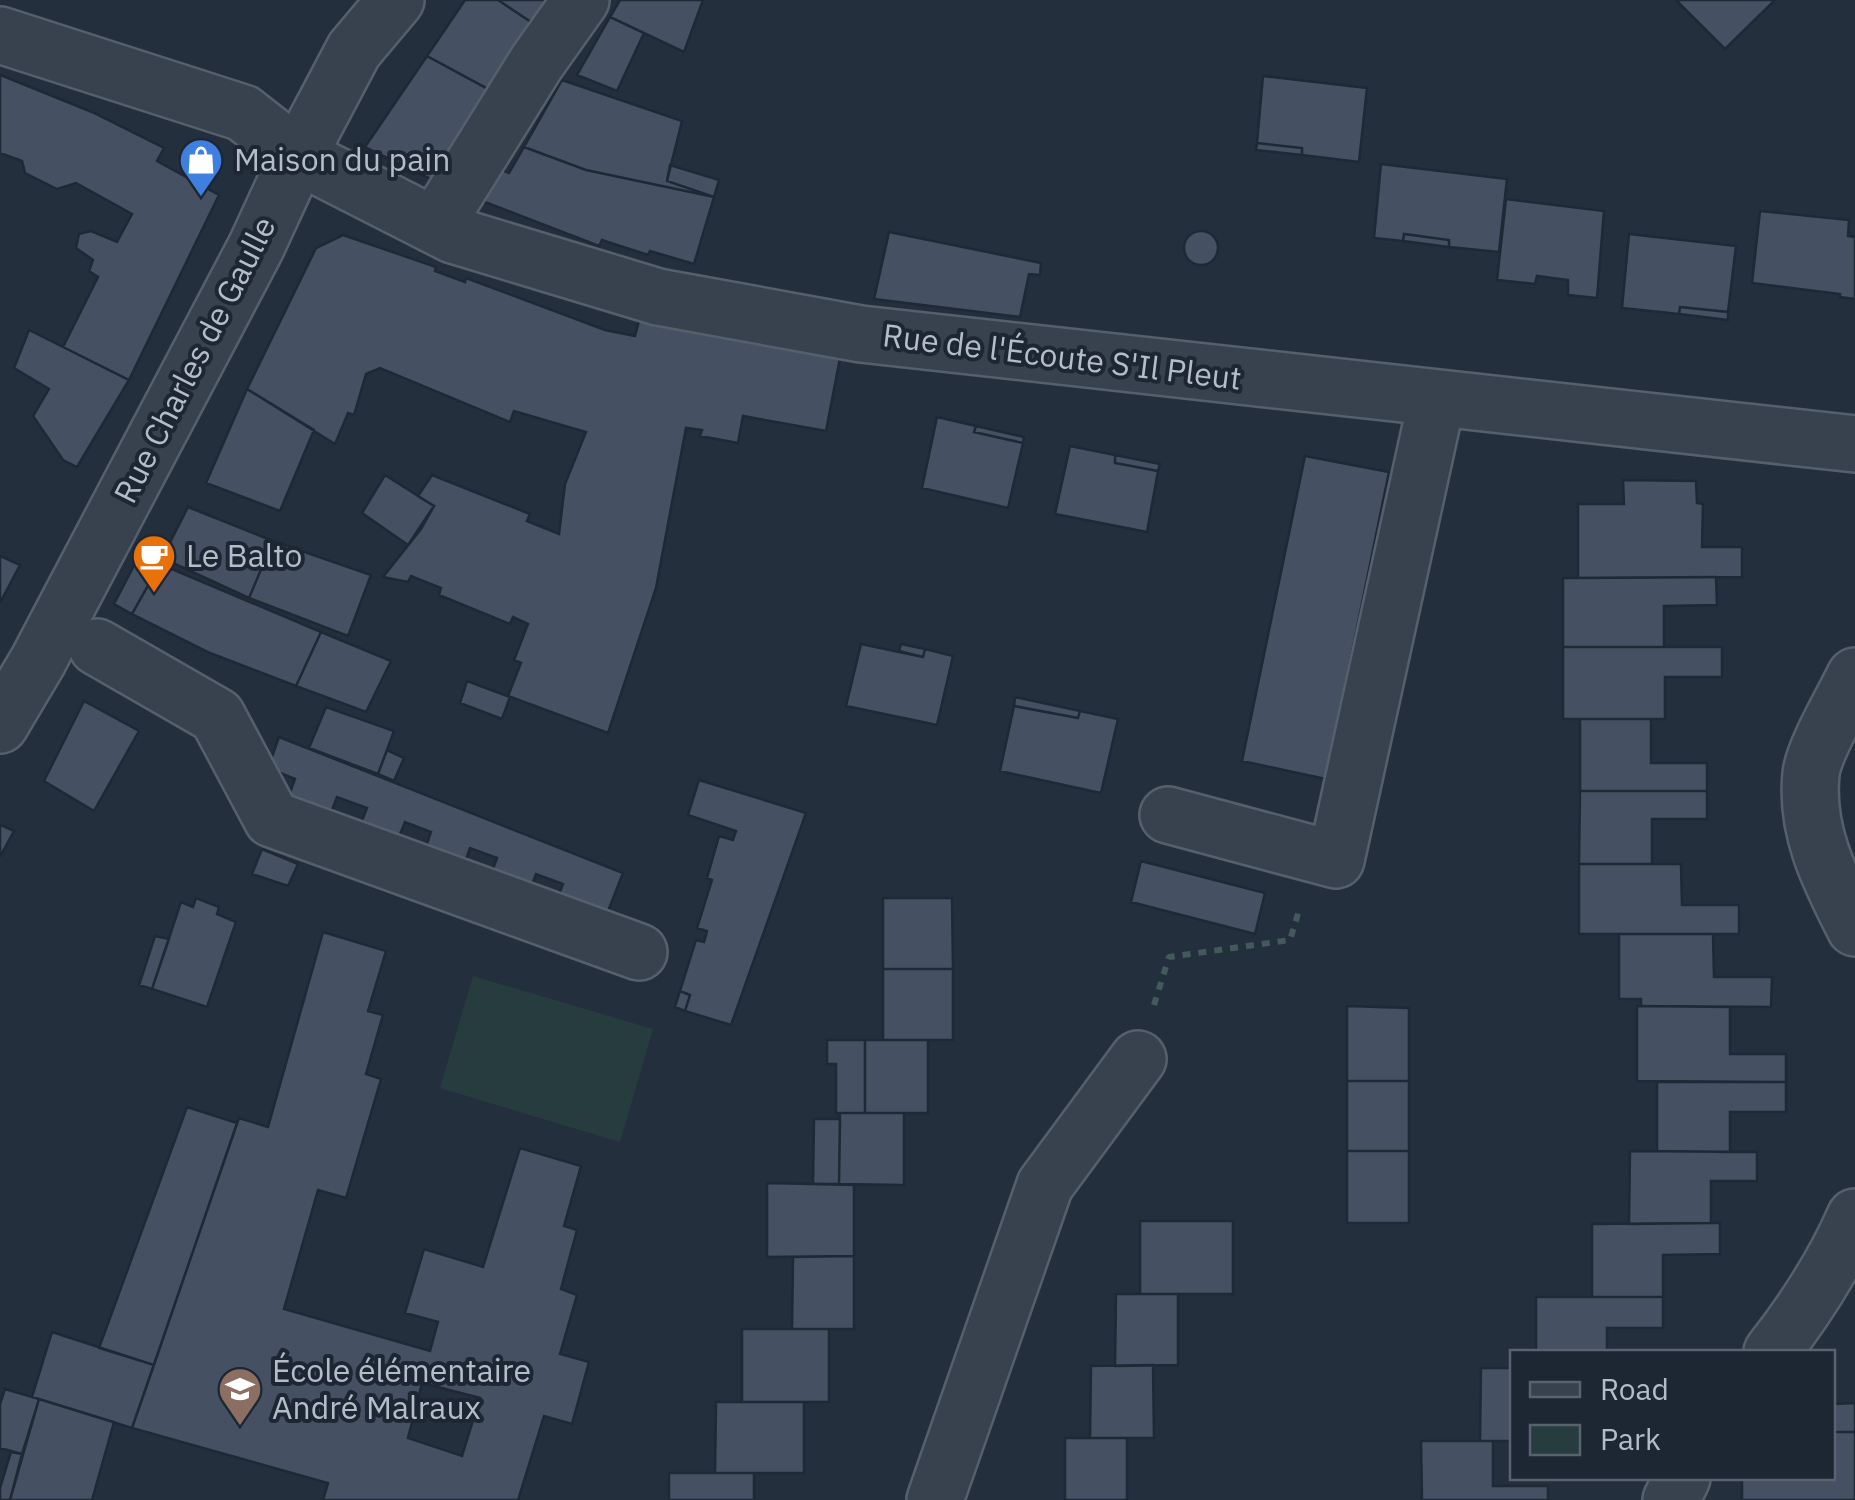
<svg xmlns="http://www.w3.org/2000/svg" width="1855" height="1500" viewBox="0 0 1855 1500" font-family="'IBM Plex Sans',sans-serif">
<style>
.green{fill:#263c3f}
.building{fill:#455162;stroke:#1f2835;stroke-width:2.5;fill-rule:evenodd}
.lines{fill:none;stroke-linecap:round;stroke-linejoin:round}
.minor-casing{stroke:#565f6c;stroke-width:60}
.path{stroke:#44595c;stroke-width:6;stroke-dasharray:8 8;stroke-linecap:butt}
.minor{stroke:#38414e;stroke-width:55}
.labels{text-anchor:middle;stroke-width:8;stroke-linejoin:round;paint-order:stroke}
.poi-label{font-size:32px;fill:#b4bcc9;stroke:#1d2633;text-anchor:start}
.street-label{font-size:32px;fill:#b4bcc9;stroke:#1d2633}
</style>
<rect width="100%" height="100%" fill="#242f3e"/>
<path class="green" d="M473 976 653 1029 620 1142 440 1088Z"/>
<path class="building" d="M465 0H498L534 24 490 90 427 56Z
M498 0H550L534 24Z
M620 0H703L684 52 610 17Z
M1676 0H1775L1725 49Z
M610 17 644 33 617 91 577 75Z
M427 56 490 90 433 180 365 147Z
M0 75 92 112 164 148 157 161 219 195 129 380 63 347 98 277 89 271 93 260 76 248 79 234 91 231 117 242 132 214 76 183 57 189 25 173 22 161 0 153Z
M1263 76 1367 88 1359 162 1302 155V148L1257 143Z
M562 80 682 121 667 181 714 197 586 170 524 147Z
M1257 143 1302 148V155L1256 150Z
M524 147 586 170 714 197 694 264 650 251 648 255 602 240 599 246 477 199 489 165 509 173Z
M1381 164 1507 179 1499 252 1449 247V240L1404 234 1403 241 1374 238Z
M670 165 719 180 714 197 667 181Z
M1506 199 1604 211 1597 298 1568 295V280L1537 276 1535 284 1497 280Z
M1760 211 1849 220 1848 236 1855 237V299L1840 297V294L1752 283Z
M1184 248a17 17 0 1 1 34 0a17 17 0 1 1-34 0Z
M889 232 1041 263 1040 275 1029 274 1020 317 874 299Z
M1404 234 1449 240V247L1403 241Z
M1629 234 1736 246 1728 312 1680 307 1679 314 1622 308Z
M343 235 436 267 435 271 465 282 466 278 605 330 635 336 642 309 840 358 826 431 743 416 738 443 700 436 702 430 686 428 656 588 608 733 508 696 521 663 514 660 528 624 513 617 510 624 439 595 441 588 411 576 408 582 383 577 421 529 434 506 418 496 432 475 530 514 527 521 559 534 565 484 586 432 514 411 510 422 380 368 366 374 354 415 348 413 335 444 247 389 316 248Z
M1680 307 1728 312V320L1679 314Z
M29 330 129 380 77 467 63 460 33 416 49 389 14 368Z
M247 389 314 430 280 511 206 483Z
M937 417 976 426 974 432 1023 443 1008 508 922 488Z
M976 426 1024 437 1023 443 974 432Z
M1070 446 1115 455V463L1158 471 1147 532 1055 514Z
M1115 455 1160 464 1158 471 1115 463Z
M1305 456 1389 472 1326 779 1242 761Z
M385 475 434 506 408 545 362 513Z
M1623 480 1696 481 1697 503 1703 504 1702 547H1742V577L1578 578V504H1624Z
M188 507 273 541 249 598 162 558Z
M273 541 371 575 348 636 249 598Z
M140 554 160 564 132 614 114 604Z
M0 556 20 565 0 603Z
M160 564 321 632 296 686 210 653 132 614Z
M1716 577 1717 605 1664 606V647H1563V578Z
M321 632 391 661 366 712 296 686Z
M861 644 923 657 925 649 953 656 937 725 846 706Z
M901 644 925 649 923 657 899 651Z
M1563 647H1722V677H1665V719H1563Z
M467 681 510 697 502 719 460 703Z
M1015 697 1080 711 1078 718 1014 706Z
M84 701 139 731 94 811 44 781Z
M1014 706 1078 718 1080 711 1118 719 1101 793 1000 771Z
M326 707 394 731 378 774 309 748Z
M1580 719H1651V763H1707V791H1580Z
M279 737 623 873 605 919 552 912 563 884 536 874 526 900 487 885 497 858 470 848 460 876 421 861 431 832 405 822 394 849 356 835 367 808 337 797 326 825 284 809 295 779 268 768Z
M387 750 404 758 394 781 378 774Z
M699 780 806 813 731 1025 685 1011 690 995 680 991 696 940 704 942 707 931 697 928 712 880 707 878 719 836 733 840 736 831 688 815Z
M1580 791H1707V819H1652V864H1579Z
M1 825 14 831 0 857V827Z
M262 849 298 864 288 886 252 874Z
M1141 861 1265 893 1255 934 1131 902Z
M1579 864H1681L1682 905H1739V934H1579Z
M196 898 219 907 217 914 236 922 207 1007 152 989 181 902 193 907Z
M883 898H952L953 969H883Z
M323 932 386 951 368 1011 383 1015 366 1074 381 1079 346 1198 318 1190 284 1309 430 1351 438 1322 405 1313 424 1249 483 1267 520 1148 581 1166 564 1226 577 1230 561 1289 577 1295 560 1354 589 1362 572 1424 544 1416 518 1500H323L328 1483 132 1428 239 1118 268 1127ZM422 1383 480 1398 462 1456 408 1438Z
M1619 934H1713L1714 977H1772L1771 1007 1641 1006V999H1619Z
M155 936 169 939 152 989 139 985Z
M883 969H953V1040H883Z
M680 991 690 995 685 1011 675 1007Z
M1347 1006 1409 1008V1081H1347Z
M1637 1006 1730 1007V1054H1786V1082L1637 1081Z
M827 1040H865V1113H836V1064H827Z
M865 1040H928V1113H865Z
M1347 1081H1409V1151H1347Z
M1657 1082H1786V1112H1730V1152L1657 1151Z
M187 1107 237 1123 154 1365 99 1348Z
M840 1113H904V1185L839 1184Z
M814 1119H840L839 1184H813Z
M1347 1151H1409V1223H1347Z
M1630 1151 1757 1152V1181H1711V1223L1629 1224Z
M767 1183 854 1185V1256L767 1257Z
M1140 1221H1233V1294H1140Z
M1711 1223H1720V1254L1663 1255V1297H1592V1224Z
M854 1256V1329H792L793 1257Z
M1116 1294H1178V1365L1115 1366Z
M1536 1297H1663V1328H1607V1352H1536Z
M742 1329H829V1402H742Z
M52 1332 154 1365 132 1428 32 1397Z
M1153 1365 1154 1438H1090L1091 1366Z
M1481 1368H1512V1441H1480Z
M5 1389 39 1399 22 1454 0 1448V1404Z
M39 1399 114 1422 92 1500H10Z
M716 1402H804V1473H715Z
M1855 1403V1432H1832V1404Z
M1832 1432H1855V1500H1742V1478H1832Z
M1065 1438H1127V1500H1065Z
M1421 1441H1493V1486H1548V1500H1422Z
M11 1452 22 1454 10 1500H0V1488Z
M669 1473H754V1500H669Z"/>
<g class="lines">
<g class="minor-casing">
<path id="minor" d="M0 35 243 113 298 156 453 235 658 297 861 334 1855 444
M435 226 537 62 581 0
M97 647 217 716 272 819 639 952
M1855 676C1844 699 1813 751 1811 774 1805 831 1830 879 1855 928
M0 725 38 661 256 247 298 156 354 50 396 0
M1168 815 1336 860 1437 399
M1772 1352C1805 1310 1833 1267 1855 1217
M935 1500 1045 1185 1138 1059
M1671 1500 1682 1478"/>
</g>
<path class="path" d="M1154 1005 1169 957 1290 940 1300 907"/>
<use href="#minor" class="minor"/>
</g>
<defs>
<g id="shop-pin" transform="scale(2.25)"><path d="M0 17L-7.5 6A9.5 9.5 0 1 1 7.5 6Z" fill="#3f7fe0" stroke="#1d2633"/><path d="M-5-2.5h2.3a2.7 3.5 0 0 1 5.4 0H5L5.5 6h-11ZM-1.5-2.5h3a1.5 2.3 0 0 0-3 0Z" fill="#fff"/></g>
<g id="cafe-pin" transform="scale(2.25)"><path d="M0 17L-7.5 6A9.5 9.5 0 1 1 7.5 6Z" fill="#e8710a" stroke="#1d2633"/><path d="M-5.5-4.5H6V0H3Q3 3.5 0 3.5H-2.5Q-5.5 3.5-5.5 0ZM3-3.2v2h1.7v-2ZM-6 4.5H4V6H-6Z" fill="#fff"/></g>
<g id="school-pin" transform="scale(2.25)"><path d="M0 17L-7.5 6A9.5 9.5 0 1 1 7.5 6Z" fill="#8d6e63" stroke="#1d2633"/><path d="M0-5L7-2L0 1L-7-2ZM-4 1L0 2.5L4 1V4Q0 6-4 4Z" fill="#fff"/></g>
</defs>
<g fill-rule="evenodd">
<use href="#shop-pin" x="201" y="160"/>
<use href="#cafe-pin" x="154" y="556"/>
<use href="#school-pin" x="240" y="1389"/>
</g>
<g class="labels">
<g class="poi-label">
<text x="234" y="171">Maison du pain</text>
<text x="186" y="567">Le Balto</text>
<text x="272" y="1382">École élémentaire<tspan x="272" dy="37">André Malraux</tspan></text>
</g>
<g class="street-label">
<text transform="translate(1062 357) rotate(7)" y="11">Rue de l'Écoute S'Il Pleut</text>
<text transform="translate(195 360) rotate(-63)" y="11">Rue Charles de Gaulle</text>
</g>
</g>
<rect x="1510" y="1350" width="325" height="130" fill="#1d2633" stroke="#59626f" stroke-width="2.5"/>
<rect x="1530" y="1382" width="50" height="15" fill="#38414e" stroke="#59626f" stroke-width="2.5"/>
<text x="1600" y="1400" font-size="30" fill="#b4bcc9">Road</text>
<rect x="1530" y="1425" width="50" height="30" fill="#263c3f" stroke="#59626f" stroke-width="2.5"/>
<text x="1600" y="1450" font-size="30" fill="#b4bcc9">Park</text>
</svg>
